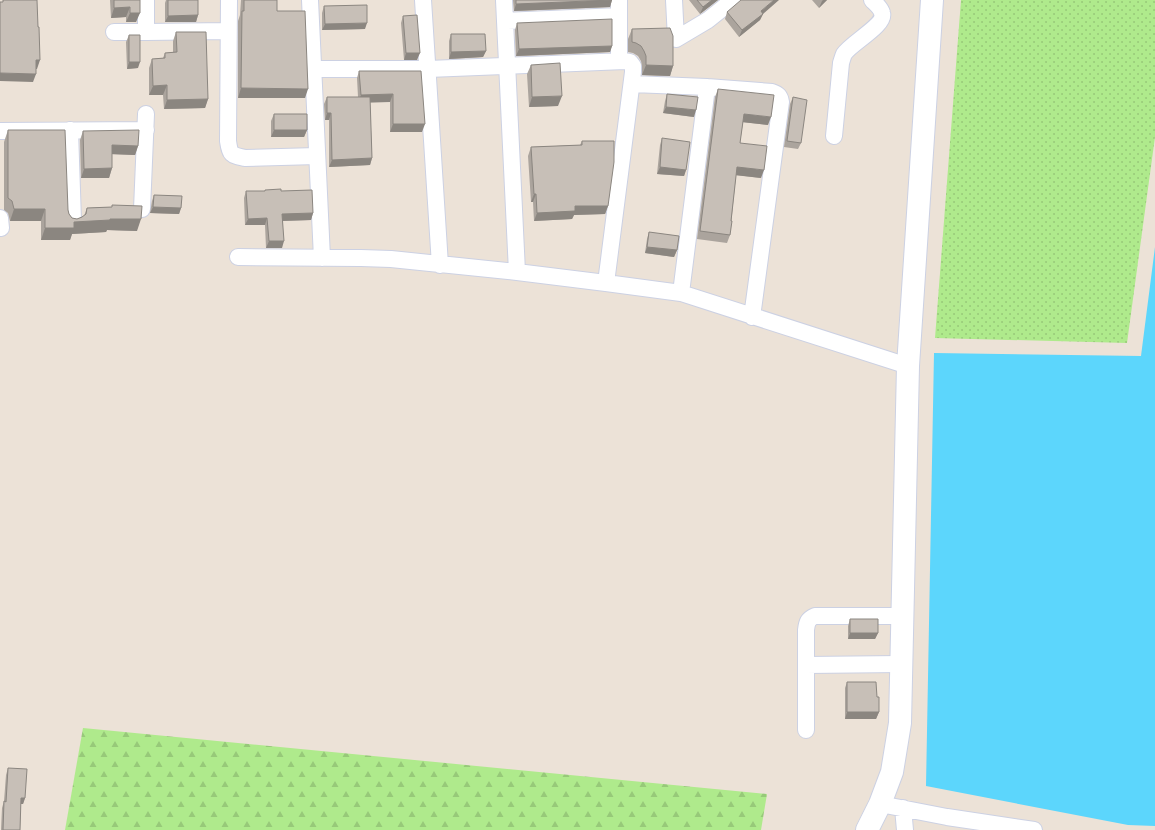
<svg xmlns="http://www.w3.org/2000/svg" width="1155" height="830" viewBox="0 0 1155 830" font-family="'DM Sans',sans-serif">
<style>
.green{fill:url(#green-dots)}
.forest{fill:url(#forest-firs)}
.water{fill:#5cd6fc}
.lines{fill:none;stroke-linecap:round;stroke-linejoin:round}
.minor-casing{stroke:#ccd1e3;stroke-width:18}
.secondary-casing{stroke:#ccd1e3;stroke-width:24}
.minor{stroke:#fff;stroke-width:16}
.secondary{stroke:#fff;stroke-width:22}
.wall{fill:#aba49d}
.shaded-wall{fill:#8b8680}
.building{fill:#c7bfb7;stroke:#8b8680}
</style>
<defs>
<pattern id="green-dots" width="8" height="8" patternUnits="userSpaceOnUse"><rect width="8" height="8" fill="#afea8c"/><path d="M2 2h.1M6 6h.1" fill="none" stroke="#97c979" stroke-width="1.8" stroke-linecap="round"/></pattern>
<pattern id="forest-firs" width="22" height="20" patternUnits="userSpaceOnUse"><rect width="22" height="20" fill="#afea8c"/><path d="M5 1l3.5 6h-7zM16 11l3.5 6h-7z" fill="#97c979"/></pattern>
</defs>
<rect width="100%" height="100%" fill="#ece2d7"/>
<path class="green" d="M961 0H1155V137L1127 343 935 338Z"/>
<path class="forest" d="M83 728 767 794 761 830H65Z"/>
<path class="water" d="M1155 247V826L1128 825 926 786 934 353 1141 356Z"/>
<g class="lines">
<g class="minor-casing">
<path id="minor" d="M146 0V32
M229 0 228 141C230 155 231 155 245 158L317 156
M310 0 322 258
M423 0 440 265
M504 0 517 272
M674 0 676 39 708 20 733 0
M505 21 619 16
M114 32H146L228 31
M619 61V0
M313 69H428L625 61 630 62 633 66V72L606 283
M632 84 707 87 772 92C778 94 780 96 781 102L752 317
M70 130 73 221
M0 131 146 130
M834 136 841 63C842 60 843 56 844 54 851 43 886 25 882 13 881 8 876 4 872 0
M142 209 146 114
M0 218 1 228
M238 257 361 258 391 259 517 272 606 283 681 293 908 366
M681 293 707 87
M806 665 901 664
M806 730V630C807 622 808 619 815 616H902
M880 804 947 817 1034 830
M903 808 905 830"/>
</g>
<g class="secondary-casing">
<path id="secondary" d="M867 830 880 804 892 772 900 723 908 366 932 0"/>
</g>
<use href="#minor" class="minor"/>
<use href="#secondary" class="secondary"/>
</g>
<path class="wall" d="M110 0H140L136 22H126V17L111 18Z
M166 0H198V15L196 22H165V3Z
M241 0H277V11L305 98H238V21L240 15Z
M513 0H612L610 7 514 11Z
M689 0H718L700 14Z
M812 0H827L819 8Z
M324 6 365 29 322 30V13Z
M727 12 763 14 760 20 739 37 725 19Z
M403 16 417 60H404L401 23Z
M517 23 612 46 610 52 516 56 515 30Z
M632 29 673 66 670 76 642 75V66L641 61 638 56 633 53 628 52V39Z
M176 32 208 99 205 108 164 109 163 95H149V68L152 59 163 58 165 53 173 52V41Z
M451 34 486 51 483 57 449 59V41Z
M129 35 138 68 127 69 126 42Z
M531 65 558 106 529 107 527 74Z
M359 71H421L422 132H390V102H370L372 158 370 165 329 167V120H325L324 104 327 97H358L357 78Z
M718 89 768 125 743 122 740 143 761 178 736 175 730 235 727 243 697 239 715 97Z
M667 94 694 117 663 113 665 101Z
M793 97 801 143 798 149 784 147 790 104Z
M274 114 307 130 304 137H271V121Z
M8 130 68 210 69 214 72 218 77 219 82 217 84 216 87 208 112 207V205L137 231 107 230 106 232 72 234 70 240H41V221H10L8 213 4 210V142Z
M83 131 138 146 135 155 112 154V168L109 178H81L80 140Z
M662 138 686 170 684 176 657 174 660 145Z
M582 141 608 206 605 214 574 215 572 219 534 221 533 202H531L528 156 531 147 580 145Z
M265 190 281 191 313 213 311 220 283 221 282 248H266L265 225H245L244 198 246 191H265Z
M154 195 181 208 179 214 150 213 152 201Z
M649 232 677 250 674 257 645 253 647 239Z
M850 619 878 633 875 639H848V626Z
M847 682 877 697 879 712 876 719H845V688Z
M8 768 25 798 23 804H21L20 830H1L2 808 4 801 6 775Z"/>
<path class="shaded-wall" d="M612 0 610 7 514 11 516 4Z
M712 0H718L700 14 703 7Z
M774 0H779L763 14 760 20 739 37 742 30 761 11Z
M823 0H827L819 8 822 1Z
M130 7 126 17 111 18 114 8Z
M130 13H140L136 22H126Z
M198 15 196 22H165L168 16Z
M367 23 365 29 322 30 325 24Z
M612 46 610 52 516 56 519 49Z
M486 51 483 57 449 59 451 52Z
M406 53H420L417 60H404Z
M36 60H40L37 69H33Z
M129 62H140L138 68 127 69Z
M646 65 673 66 670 76 642 75Z
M0 73 36 74 33 82 0 81Z
M167 85 163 95H149L153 86Z
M241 88 308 89 305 98H238Z
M393 94 390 102 358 103 361 95Z
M562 96 558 106 529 107 532 97Z
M208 99 205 108 164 109 167 100Z
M666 107 696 110 694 117 663 113Z
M327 113H331L329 120H325Z
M744 114 771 117 768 125 741 122Z
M393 124H425L422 132H390Z
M274 130H307L304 137H271Z
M112 145 138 146 135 155 108 154Z
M372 158 370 165 329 167 332 160Z
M660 167 686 170 684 176 657 174Z
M737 167 764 170 761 178 734 175Z
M112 168 109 178H81L84 169Z
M534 194H536L533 202H531Z
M575 206H608L605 214 574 215 572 219 534 221 537 213Z
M153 207 181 208 179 214 150 213Z
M14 209H45L41 221H10Z
M313 213 311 220 280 221 282 214Z
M267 218 265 225H245L248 219Z
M110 219H141L137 231 107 230 106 232 72 234 70 240H41L45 228 74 222Z
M269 241H284L282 248H266Z
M647 247 677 250 674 257 645 253Z
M850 633H878L875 639H848Z
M847 712H879L876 719H845Z
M21 798H25L23 804H19Z"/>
<path class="building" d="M3 0H37L38 27H39L40 60H36V74L0 73V2H3Z
M114 0H140V13H130V7L114 8Z
M168 0H198V15L168 16Z
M244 0H277V11H305L308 89 241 88 242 11H244Z
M516 0H612L516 4Z
M697 0H712L703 7Z
M741 0H774L761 11 763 14 742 30 727 12Z
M367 5V23L325 24 324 6Z
M417 15 420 53H406L403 16Z
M612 19V46L519 49 517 23Z
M670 28 673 36V66L646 65V56L644 51 641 46 636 43 632 42V29Z
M176 32H206L208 99 167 100V85L153 86 152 59 165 58V53L177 52Z
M451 34H485L486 51 451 52Z
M129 35H140V62H129Z
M560 63 562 96 532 97 531 65Z
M359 71H421L425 124H393V94L361 95Z
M718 89 774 95 771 117 744 114 740 143 767 146 764 170 737 167 731 221H732L730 235 700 231Z
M667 94 698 97 696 110 666 107Z
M327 97H370L372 158 332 160 331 113H327Z
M793 97 807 100 801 143 787 141Z
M274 114H307V130H274Z
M8 130H65L68 210 69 214 72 218 77 219 82 217 86 214 87 208 112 207V205L142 206 141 219H110V220L74 222V228H45V209H14L12 201 8 198Z
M139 130 138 146 112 145V168L84 169 83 131Z
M662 138 690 142 686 170 660 167Z
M582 141H614V162L608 206H575V211L537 213 536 194H534L531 147 582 145Z
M281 189V191L312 190 313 213 282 214 284 241H269L267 218 248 219 246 191H265V190Z
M154 195 182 196 181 208 153 207Z
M649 232 679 236 677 250 647 247Z
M850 619H878V633H850Z
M847 682H876L877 697H879V712H847Z
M8 768 27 769 25 798H21L20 830H3L4 801 6 802Z"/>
</svg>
